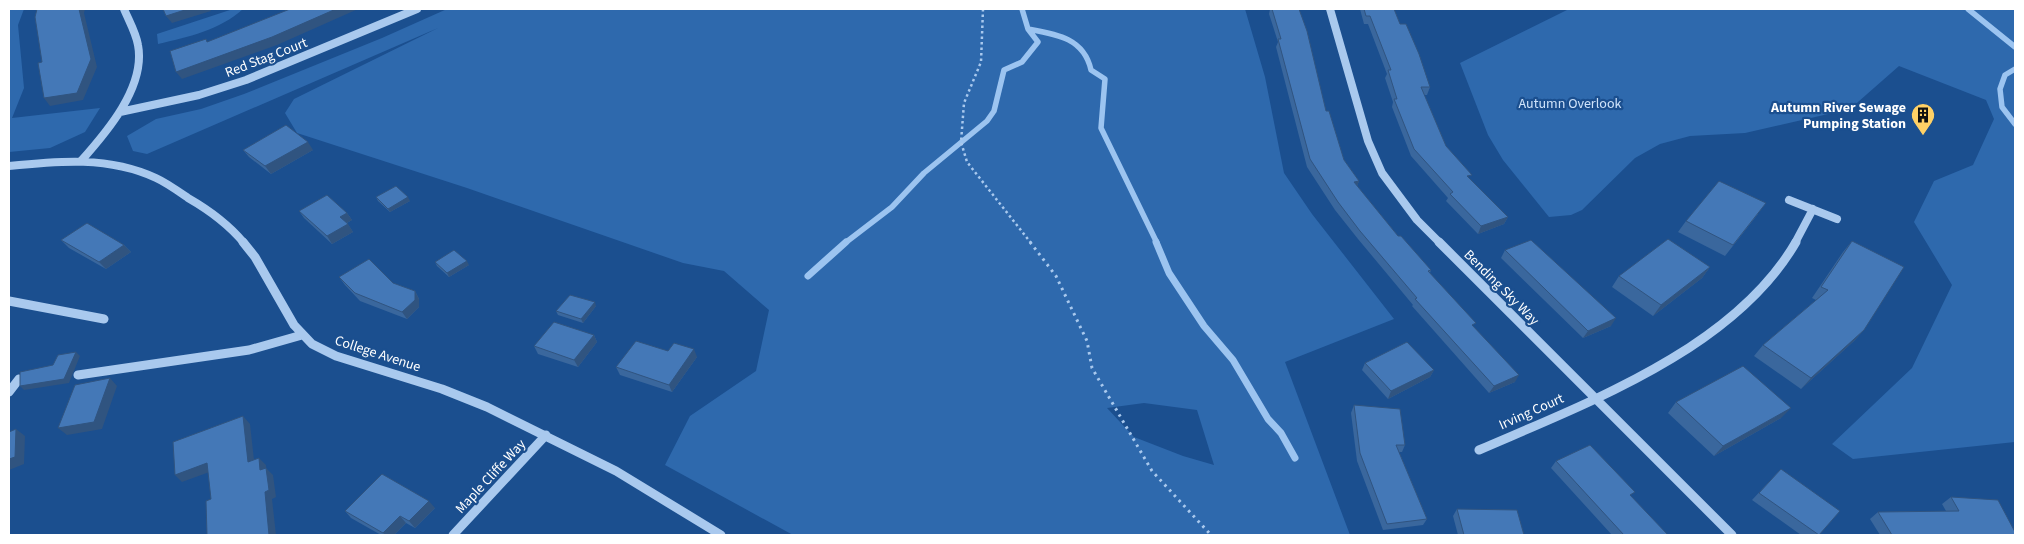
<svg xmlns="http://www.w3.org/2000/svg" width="2024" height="544" viewBox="0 0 2024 544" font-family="'Source Sans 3',sans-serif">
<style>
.green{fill:#2e69ad;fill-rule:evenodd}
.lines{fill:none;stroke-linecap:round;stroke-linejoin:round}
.stream-far1{stroke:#9cc4f0;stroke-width:5.5}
.stream{stroke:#9cc4f0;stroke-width:7}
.path-far1{stroke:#a9c9ee;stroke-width:2.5;stroke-dasharray:2.5 3;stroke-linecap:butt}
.path{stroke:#a9c9ee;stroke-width:3;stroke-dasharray:2.5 4.5;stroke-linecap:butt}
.minor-far1{stroke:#a9c9ee;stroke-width:8}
.minor{stroke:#a9c9ee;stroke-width:9}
.wall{fill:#3a679d}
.shaded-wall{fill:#305480}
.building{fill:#4478b7;stroke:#305480}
.labels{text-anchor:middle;stroke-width:4.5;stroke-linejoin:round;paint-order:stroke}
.street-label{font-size:14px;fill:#fff;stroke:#1b4f8f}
.park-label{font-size:14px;fill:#cfe3fa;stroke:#1b4f8f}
.poi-label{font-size:14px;font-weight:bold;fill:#fff;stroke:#1b4f8f;text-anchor:end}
</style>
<rect width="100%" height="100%" fill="#1b4f8f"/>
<path class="green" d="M9 9H24L18 25 24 88 12 118 100 108 85 132 50 148 9 152Z
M233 9H243C220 30 188 37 158 44L157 34Z
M447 9H1245L1265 77 1284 173 1312 214 1394 319 1285 362 1350 535H793L665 465 690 416 756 371 769 310 724 271 683 263 467 188 297 133 285 113 294 99 438 28 147 154 133 151 127 136 156 119 201 109 244 94 382 38ZM1144 403 1197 410 1214 465 1183 456 1134 437 1107 408Z
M1569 9H2015V442L1853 459 1832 444 1912 368 1952 285 1914 222 1934 181 1973 165 1994 119 1986 100 1899 66 1850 109 1745 133 1690 136 1660 144 1635 158 1582 210 1571 215 1549 217 1503 160 1488 135 1460 63Z"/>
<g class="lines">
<path class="stream-far1" d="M1968 9 2015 47
M1028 29C1056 34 1084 38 1091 70L1105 79 1101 128 1157 243
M2015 69 2005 75 2000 89 2002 107 2015 124
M845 243 892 207 924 173 987 121 994 111 1004 70 1022 62 1038 42 1028 29 1022 9"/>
<path class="stream" d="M1156 242 1169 273 1204 326 1233 360 1268 419 1281 433 1295 458
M808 276 846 242"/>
<path class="path-far1" d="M983 9 981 62 964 103 961 142 967 162 1031 243"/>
<path class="path" d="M1030 242 1056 276 1087 341 1092 368 1152 471 1211 535"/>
<path class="minor-far1" d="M1330 9 1368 141 1382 173 1417 220 1440 243
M120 112 199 95 246 80 417 9
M81 161C106 133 146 87 138 45 136 33 129 21 124 9
M9 166C58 161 109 156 156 178 167 183 178 191 188 198 209 210 229 225 244 243
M1789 200 1837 219
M1795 243 1813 209"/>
<path class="minor" d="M243 242 255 257 294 325 312 344 336 356 442 389 487 407 616 471 721 535
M1439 242 1732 535
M9 301 104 319
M78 375 249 350 302 335
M9 392 19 379
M1479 450C1587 403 1734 349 1796 242
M453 535 546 435"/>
</g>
<path class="wall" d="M1270 9H1299L1326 111 1344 160 1359 181 1357 186 1398 236 1431 270 1430 273 1474 327 1515 382 1489 393 1412 306 1413 305 1358 239 1335 210 1307 167 1276 47 1278 42 1269 14Z
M1360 9H1394L1400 24 1430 87 1427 95H1424L1446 146 1470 179 1508 217 1504 224 1478 234 1446 201 1448 198 1411 156 1392 107 1393 102 1385 78 1387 74 1368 24H1364Z
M243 150H313L271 174 249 157Z
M376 197 410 201 390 212 378 201Z
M299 211 347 213 352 220 347 223 353 232 332 244 304 218Z
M1758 214 1725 256 1678 232 1686 221Z
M61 240 124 245 131 252 106 269 69 248Z
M1852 241 1864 330 1854 341 1801 389 1754 356 1763 345 1816 300 1812 298 1843 252Z
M1505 250 1611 326 1583 338 1501 258Z
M435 262 469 265 449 277 437 266Z
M1710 267 1702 278 1653 316 1612 287 1619 276Z
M339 277 393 283 415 291 419 299V307L407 319 360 301 345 285Z
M596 306 583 323 558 315 556 311Z
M594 335 597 342 578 367 538 354 534 346Z
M668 351 697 357 672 392 620 375 616 367Z
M1365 363 1434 370 1430 377 1388 399 1362 370Z
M1676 402 1781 418 1714 456 1668 413Z
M1354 405 1405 445 1402 452H1399L1427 519 1423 525 1383 530 1357 461 1351 413Z
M1556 461 1668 535H1612L1551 468Z
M1781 469 1819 535H1801L1752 500Z
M1951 497 2015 535H1880L1870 519 1878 512 1946 511 1942 504Z
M435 508 415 528 406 523 394 535H381L351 518 345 511Z
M1457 509 1524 535H1458L1453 516Z"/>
<path class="shaded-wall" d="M79 9H85L84 13 97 67 83 100 50 106 44 98Z
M188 9H210L211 11 172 23 166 16Z
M336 9H358L277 45 182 79 176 72Z
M308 142 313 150 271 174 265 166Z
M1359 181 1356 189 1354 182Z
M408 197 410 201 390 212 388 209Z
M347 213 352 220 345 224 340 217Z
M1508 217 1504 224 1478 234 1481 226Z
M348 224 353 232 332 244 327 236Z
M124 245 131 252 106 269 99 262Z
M467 261 469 265 449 277 447 273Z
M1710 267 1702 278 1653 316 1661 305Z
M415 291 419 299V307L407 319 402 312Z
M595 302 596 306 583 323 581 319Z
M1616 318 1611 326 1583 338 1588 331Z
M1864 330 1854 341 1801 389 1811 378Z
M594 335 597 342 578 367 574 360Z
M694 349 697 357 672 392 669 385Z
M76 352 80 356 69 383 24 390 20 386Z
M1434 370 1430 377 1388 399 1391 391Z
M1519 375 1515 382 1489 393 1494 386Z
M110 378 117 386 102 429 67 435 58 428Z
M1791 408 1781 418 1714 456 1723 446Z
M243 416 250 424 255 469 248 462Z
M16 429 25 436 24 464 9 470V459Z
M259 458 266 465 267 477 260 470Z
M207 463 215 470 182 482 175 475Z
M266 468 273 475 276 497 272 499 276 535H269L265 492Z
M429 501 435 508 415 528 409 521Z
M400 516 406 523 394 535H385L383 533Z"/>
<path class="building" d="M37 9H79L91 59 77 93 44 98 38 63 42 62 35 17Z
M163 9H188L166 16Z
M290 9H336L272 37 176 72 170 51 206 39 207 42Z
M1272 9H1299L1307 31 1326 111H1329L1344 160 1359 181 1354 182 1398 236H1401L1431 270 1428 271 1476 323 1472 325 1519 375 1494 386 1415 299 1417 298 1360 231 1338 202 1310 159 1278 39H1281Z
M1364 9H1394L1400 24H1406L1419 54 1430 87H1421L1446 146 1472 175 1467 176 1508 217 1481 226 1450 194 1453 192 1414 149 1394 99H1397L1388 70H1391L1370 16H1366Z
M286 125 308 142 265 166 243 150Z
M1719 181 1766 203 1733 245 1686 221Z
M396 186 408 197 388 209 376 197Z
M327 195 347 213 340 217 348 224 327 236 299 211Z
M87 223 124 245 99 262 61 240Z
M1668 239 1710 267 1661 305 1619 276Z
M1531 240 1616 318 1588 331 1505 250Z
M1852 241 1904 267 1864 330 1811 378 1763 345 1828 290 1821 287Z
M454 250 467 261 447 273 435 262Z
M369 259 393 283 415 291V300L402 312 355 293 339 277Z
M570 295 595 302 581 319 556 311Z
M554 322 594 335 574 360 534 346Z
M636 341 668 351 674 343 694 349 669 385 616 367Z
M1407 342 1434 370 1391 391 1365 363Z
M76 352 64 379 20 386V372L53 365 58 355Z
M1743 366 1791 408 1723 446 1676 402Z
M110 378 94 422 58 428 75 385Z
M1354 405 1400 409 1405 445H1396L1427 519 1387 524 1360 453Z
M243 416 248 462 259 458 260 470 266 468 269 490 265 492 269 535H207L206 501 211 499 207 463 175 475 173 442Z
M16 429 15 457 9 459V432Z
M1590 445 1635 492 1630 495 1668 535H1624L1556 461Z
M1781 469 1840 511 1819 535 1759 493Z
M382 474 429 501 409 521 400 516 383 533 345 511Z
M1951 497 1998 500 2015 532V535H1892L1878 512 1959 511Z
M1457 509 1517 510 1524 535H1464Z"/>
<defs>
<g id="building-pin" transform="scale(1.25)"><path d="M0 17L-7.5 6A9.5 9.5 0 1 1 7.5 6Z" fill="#ffd166" stroke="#1b4f8f"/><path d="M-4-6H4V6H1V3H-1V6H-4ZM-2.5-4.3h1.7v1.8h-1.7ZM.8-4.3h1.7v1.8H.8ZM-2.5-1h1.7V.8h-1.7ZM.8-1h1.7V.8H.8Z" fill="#111"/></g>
</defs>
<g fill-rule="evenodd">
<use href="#building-pin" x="1923" y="115"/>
</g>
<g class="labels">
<g class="street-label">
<text transform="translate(266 57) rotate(-21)" y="5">Red Stag Court</text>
<text transform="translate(1502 287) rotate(45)" y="5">Bending Sky Way</text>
<text transform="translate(378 353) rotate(18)" y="5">College Avenue</text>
<text transform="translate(1531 411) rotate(-24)" y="5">Irving Court</text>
<text transform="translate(490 476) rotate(-47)" y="5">Maple Cliffe Way</text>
</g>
<g class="park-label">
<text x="1570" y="108">Autumn Overlook</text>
</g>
<g class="poi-label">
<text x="1906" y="112">Autumn River Sewage<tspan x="1906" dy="16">Pumping Station</tspan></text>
</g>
</g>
<rect width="2024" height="544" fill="none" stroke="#ffffff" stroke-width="20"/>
</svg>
